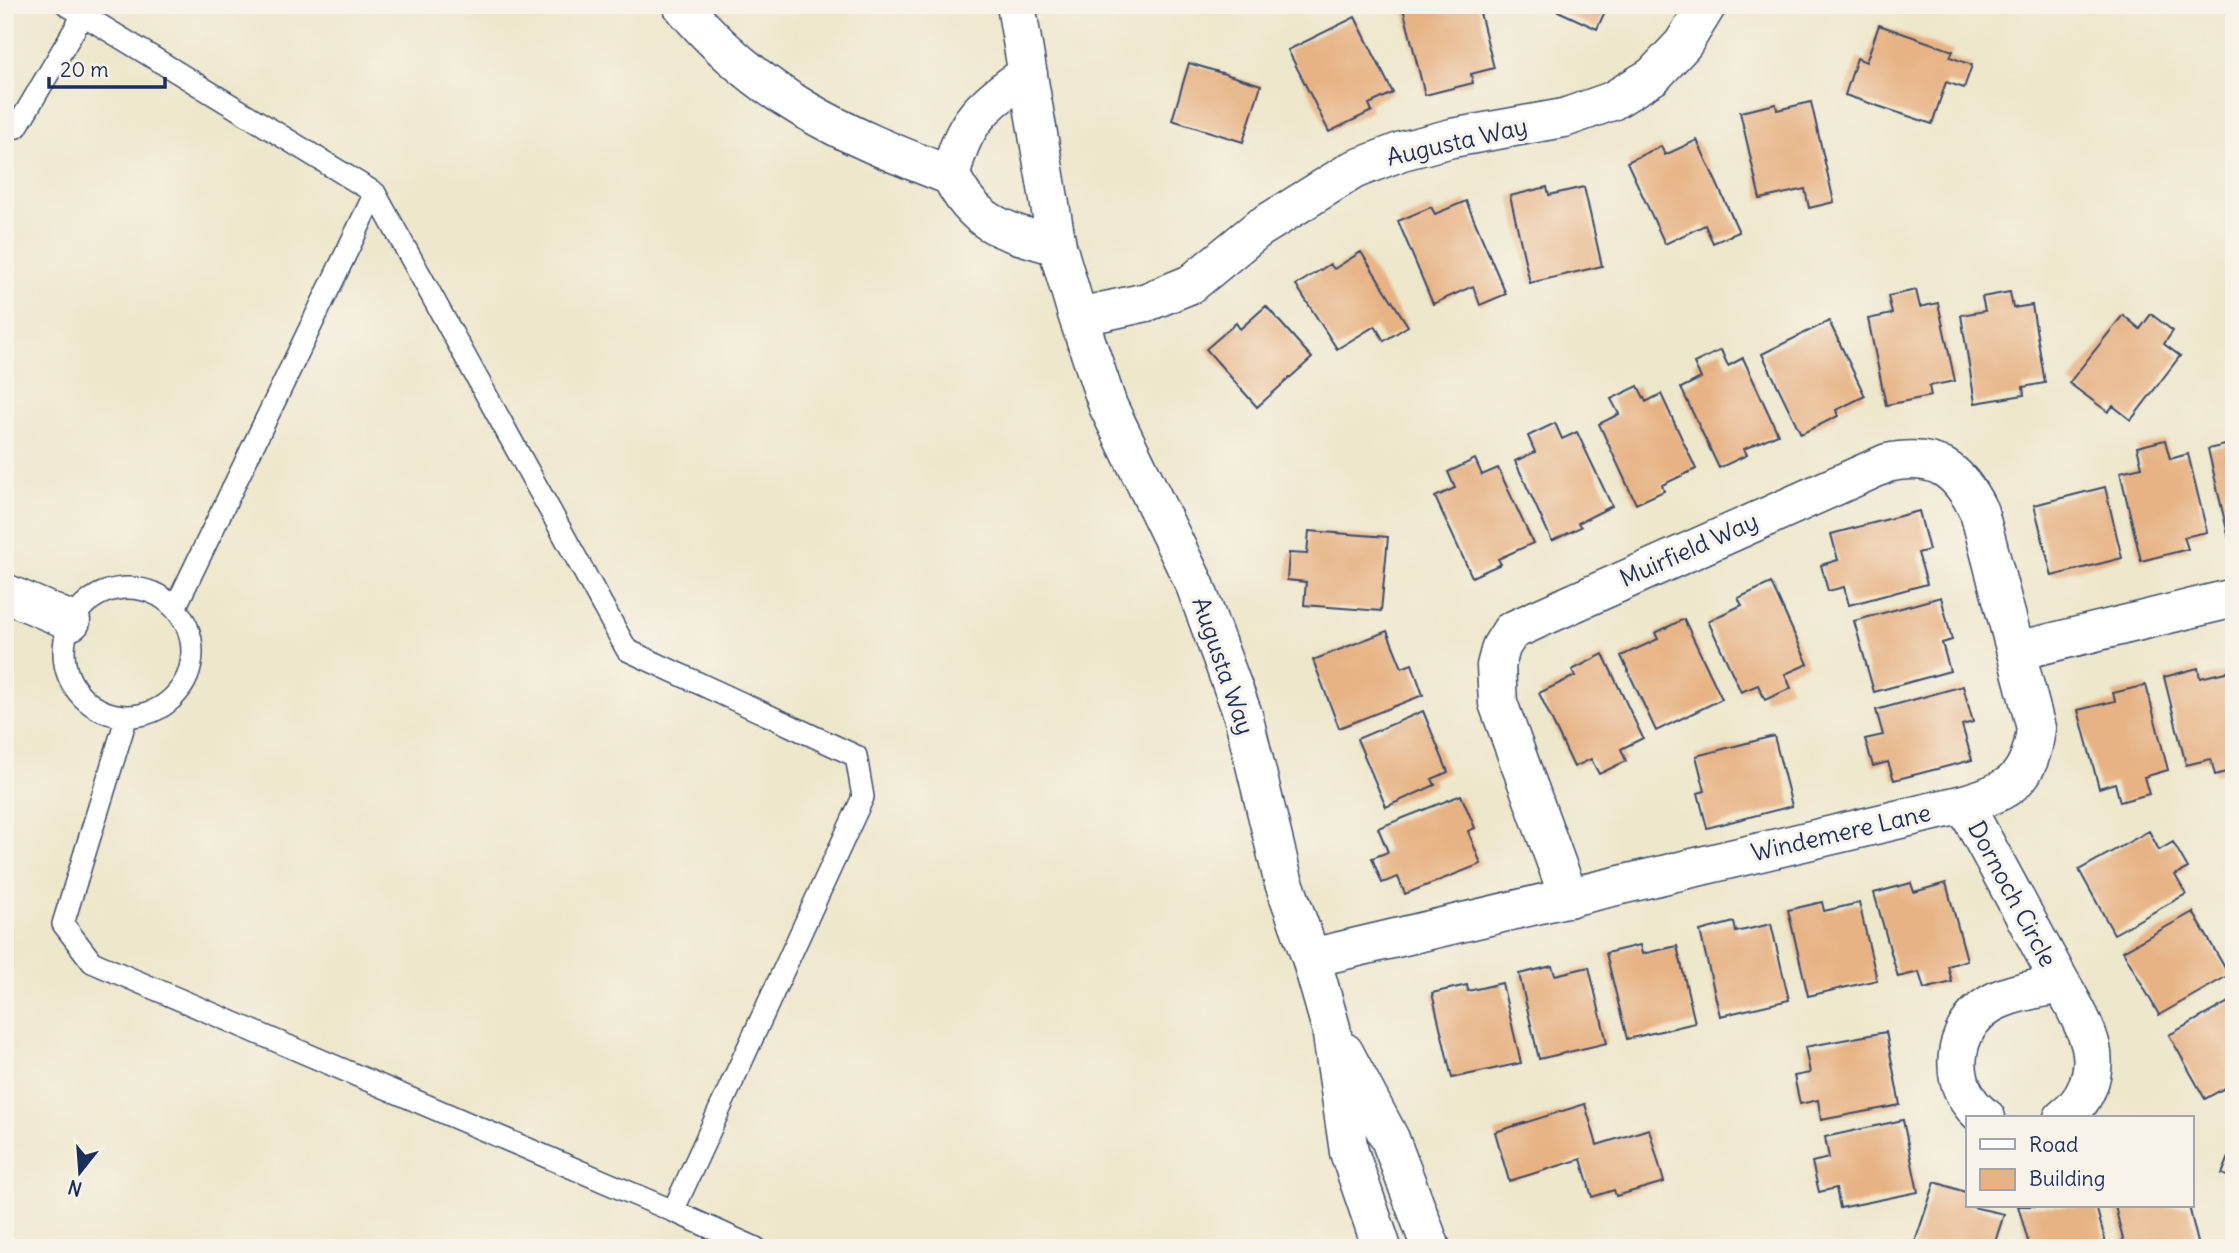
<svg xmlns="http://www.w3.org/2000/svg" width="2239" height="1253" viewBox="0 0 2239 1253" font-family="Delius,sans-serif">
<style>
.building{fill:#e7b384}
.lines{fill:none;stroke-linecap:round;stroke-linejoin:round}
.lane-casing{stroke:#3a4b6e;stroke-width:24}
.street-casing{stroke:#3a4b6e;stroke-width:41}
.lane{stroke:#fff;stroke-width:21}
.street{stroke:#fff;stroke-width:38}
.labels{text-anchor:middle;stroke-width:6;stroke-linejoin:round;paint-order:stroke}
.street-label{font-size:24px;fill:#1b2f5e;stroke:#f7f3e8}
</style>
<rect width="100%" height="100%" fill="#f7f3e8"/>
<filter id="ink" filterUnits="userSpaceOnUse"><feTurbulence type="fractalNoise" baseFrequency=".0143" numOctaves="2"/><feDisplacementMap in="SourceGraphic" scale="14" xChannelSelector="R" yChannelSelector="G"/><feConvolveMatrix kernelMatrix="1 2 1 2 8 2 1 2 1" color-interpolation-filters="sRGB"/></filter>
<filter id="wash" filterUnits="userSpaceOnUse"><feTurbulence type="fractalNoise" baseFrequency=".00686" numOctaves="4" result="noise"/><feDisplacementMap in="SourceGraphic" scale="28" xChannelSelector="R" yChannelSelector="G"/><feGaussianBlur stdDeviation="1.57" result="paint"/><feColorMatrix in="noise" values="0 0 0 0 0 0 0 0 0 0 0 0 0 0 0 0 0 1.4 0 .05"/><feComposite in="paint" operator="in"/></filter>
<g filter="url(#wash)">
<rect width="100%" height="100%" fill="#ede7cb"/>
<g id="blocks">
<path class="building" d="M1415 5H1478L1494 68 1471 74 1473 83 1425 95 1403 8Z
M1545 5H1608L1597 29Z
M1355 17 1393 93 1369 104 1372 111 1329 132 1288 50Z
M1879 25 1953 51 1950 57 1972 65 1964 88 1946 82 1932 124 1845 95 1857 58 1866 62Z
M1189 63 1261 85 1243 142 1172 120Z
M1811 102 1834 202 1809 208 1805 189 1760 199 1740 112 1776 104 1777 110Z
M1697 140 1739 232 1713 243 1705 225 1665 244 1627 162 1661 146 1665 155Z
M1547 187 1549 195 1584 187 1602 266 1530 283 1510 196Z
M1466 201 1506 294 1480 305 1473 286 1433 304 1398 221 1431 207 1435 214Z
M1361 252 1408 326 1384 341 1375 326 1337 349 1296 285 1330 264 1334 269Z
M1916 290 1920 307 1938 303 1955 381 1929 386 1931 396 1886 405 1868 319 1892 314 1888 296Z
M2010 292 2013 308 2032 305 2045 383 2023 387 2024 395 1975 403 1961 315 1985 311 1982 297Z
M1266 306 1312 358 1257 407 1206 349 1236 323 1240 329Z
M2151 314 2173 331 2164 344 2180 356 2131 420 2113 406 2108 412 2069 383 2123 315 2140 329Z
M1829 321 1865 396 1836 410 1838 416 1801 434 1762 354Z
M1721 350 1728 366 1743 358 1778 434 1744 449 1747 455 1719 468 1681 388 1701 378 1694 363Z
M1638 386 1646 402 1661 394 1696 469 1662 485 1664 491 1636 504 1599 424 1619 414 1611 399Z
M1555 423 1562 439 1577 432 1612 506 1578 523 1581 527 1552 541 1515 461 1535 452 1528 436Z
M2165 440 2170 459 2188 454 2207 532 2184 537 2188 549 2141 561 2120 472 2142 467 2137 447Z
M2234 443V537L2229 539 2208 449Z
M1475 459 1482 475 1498 468 1533 543 1498 559 1501 564 1472 577 1435 497 1455 488 1448 472Z
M2105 487 2122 558 2052 576 2034 505Z
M1919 511 1929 550 1918 553 1927 584 1849 605 1844 587 1828 591 1821 565 1838 560 1831 534Z
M1309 531 1388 537 1381 611 1304 605 1306 582 1287 580 1289 553 1307 554Z
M1771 583 1808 664 1785 674 1791 688 1765 700 1758 685 1741 692 1708 621 1742 605 1738 598Z
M1941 597 1952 640 1942 643 1950 671 1874 692 1854 621Z
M1684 619 1722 699 1656 731 1621 656 1658 639 1655 633Z
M1387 631 1402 668 1412 664 1423 695 1339 728 1313 660Z
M1603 654 1643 738 1621 749 1626 761 1599 774 1591 759 1574 767 1539 693 1575 676 1572 670Z
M2198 668 2200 678 2234 670V770L2215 775 2211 759 2186 765 2164 677Z
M2146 685 2168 770 2144 777 2149 794 2120 802 2115 783 2099 788 2078 710 2115 701 2113 693Z
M1963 686 1973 722 1962 725 1972 760 1894 780 1888 762 1873 766 1865 739 1883 735 1876 710Z
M1423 711 1448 772 1432 779 1435 785 1386 807 1357 739Z
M1774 736 1792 806 1707 828 1698 793 1705 791 1696 756Z
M1461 795 1475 828 1468 831 1481 864 1405 894 1398 877 1382 883 1372 858 1388 852 1378 828Z
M2149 831 2159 850 2173 842 2188 868 2175 875 2186 894 2114 934 2079 870Z
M1911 883 1914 892 1946 883 1967 960 1948 966 1952 982 1924 989 1919 972 1898 977 1874 893Z
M1822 902 1824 911 1859 903 1877 980 1808 996 1788 910Z
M2193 912 2229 975 2159 1015 2123 951Z
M1734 922 1736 932 1771 924 1789 1000 1720 1016 1700 931Z
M1640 945 1642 954 1677 946 1695 1023 1627 1039 1606 953Z
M1552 966 1555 975 1589 967 1607 1043 1539 1059 1519 974Z
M1502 983 1521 1063 1452 1078 1432 993 1467 985 1468 991Z
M2234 999V1083L2205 1099 2169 1035Z
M1886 1032 1900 1105 1821 1120 1818 1100 1800 1104 1794 1076 1810 1073 1805 1047Z
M1585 1104 1597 1145 1649 1129 1664 1182 1616 1196 1614 1190 1592 1197 1581 1159 1509 1181 1495 1132Z
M1903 1120 1918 1192 1840 1208 1836 1188 1819 1192 1812 1162 1829 1158 1825 1137Z
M2234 1145V1179L2222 1174Z
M1935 1182 1968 1193V1206L2004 1214 1993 1248H1913Z
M2018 1206H2096L2107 1247 2030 1248Z
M2115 1206H2189L2199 1247 2125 1248Z"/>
</g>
</g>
<g filter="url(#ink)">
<use href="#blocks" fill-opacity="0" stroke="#3a4b6e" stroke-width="2"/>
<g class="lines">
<g class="lane-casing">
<path id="lane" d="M67 5 375 193 175 608
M5 119 17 127 83 15
M64 652a64 64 0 1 1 128 0a64 64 0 1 1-128 0Z
M127 716 63 924 92 962 673 1211 863 797 856 756 627 650 375 193
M673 1211 756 1248"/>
</g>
<g class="street-casing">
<path id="street" d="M682 5C760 98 840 133 951 176 976 227 1006 231 1057 246
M1016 5 1057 246 1078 317 1147 302 1191 284 1258 229 1353 170 1402 151 1452 138 1564 118 1612 101 1653 76 1683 44 1707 5
M951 176C961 123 985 102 1028 74
M1078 317 1108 406 1195 585 1243 715 1283 880 1311 958 1331 1028 1349 1152 1382 1248
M5 593 71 621
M2017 651 2234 598
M1964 804C1993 858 2022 912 2051 965 2064 990 2084 1019 2091 1047 2097 1075 2085 1102 2063 1118
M1311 958 1964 804C2011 791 2030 779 2036 728L1979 512C1958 468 1935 453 1887 463L1511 631 1501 647 1496 666 1498 703 1569 898
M1344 1052 1390 1139 1431 1248
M1986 1118C1945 1090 1949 1027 1992 1003 2012 992 2039 989 2061 984"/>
</g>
<use href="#lane" class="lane"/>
<use href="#street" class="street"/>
</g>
</g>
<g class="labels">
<g class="street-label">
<text transform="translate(1457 142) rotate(-13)" y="8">Augusta Way</text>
<text transform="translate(1689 550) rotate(-24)" y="8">Muirfield Way</text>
<text transform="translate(1223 666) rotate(71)" y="8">Augusta Way</text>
<text transform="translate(1841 833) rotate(-13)" y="8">Windemere Lane</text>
<text transform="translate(2012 894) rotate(62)" y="8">Dornoch Circle</text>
</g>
</g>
<rect width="2239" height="1253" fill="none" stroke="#f7f3e8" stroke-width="28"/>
<rect x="1966" y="1116" width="228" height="91" fill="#f7f3e8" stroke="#9fa5b1" stroke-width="2"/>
<rect x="1980" y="1139" width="35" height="10" fill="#ffffff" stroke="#9fa5b1" stroke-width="2"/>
<text x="2029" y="1152" font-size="21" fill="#1b2f5e">Road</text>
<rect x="1980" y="1169" width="35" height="21" fill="#e7b384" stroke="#9fa5b1" stroke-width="2"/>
<text x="2029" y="1186" font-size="21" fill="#1b2f5e">Building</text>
<g transform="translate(80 1172) rotate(197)" stroke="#f7f3e8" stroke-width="5" paint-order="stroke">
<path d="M0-5L12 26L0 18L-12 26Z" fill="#1b2f5e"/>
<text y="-10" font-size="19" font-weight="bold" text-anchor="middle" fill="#1b2f5e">N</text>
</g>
<path d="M49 77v10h116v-10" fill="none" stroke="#1b2f5e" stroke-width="3.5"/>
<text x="60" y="77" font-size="21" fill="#1b2f5e" stroke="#f7f3e8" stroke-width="5" paint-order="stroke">20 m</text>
</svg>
